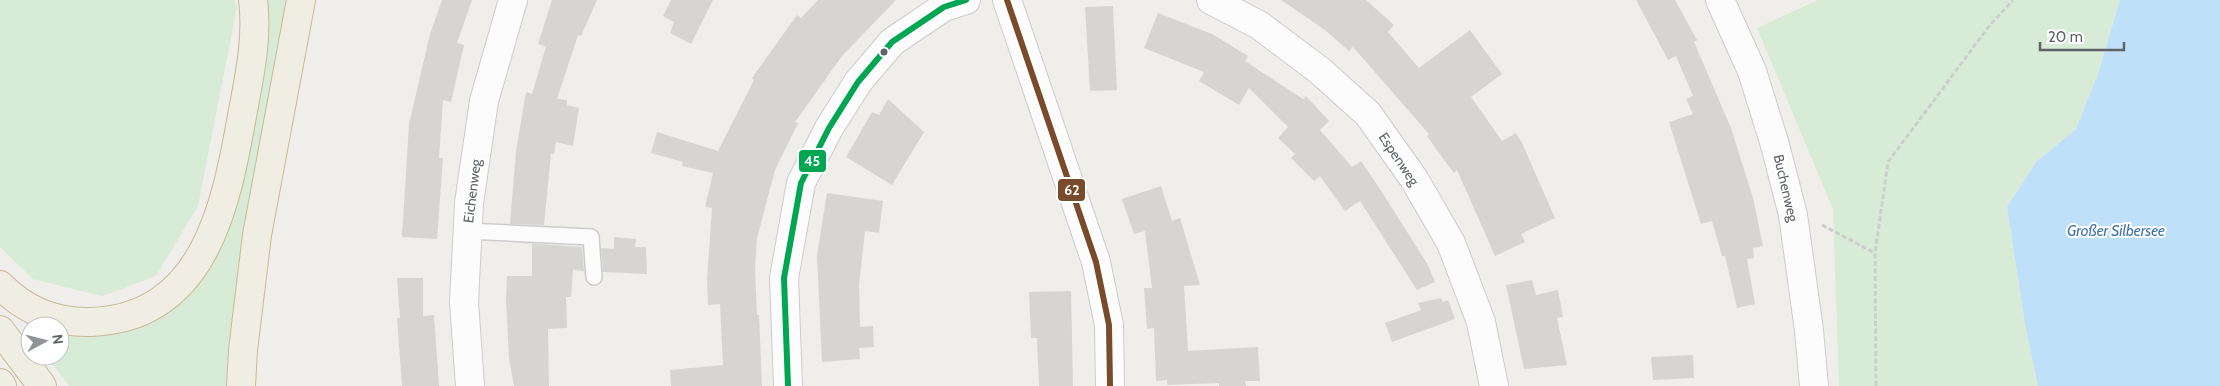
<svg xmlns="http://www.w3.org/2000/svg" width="2220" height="386" viewBox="0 0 2220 386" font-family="Cabin,sans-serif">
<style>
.green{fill:#d8ebd6}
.water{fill:#bfe0f9}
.building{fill:#d6d5d3}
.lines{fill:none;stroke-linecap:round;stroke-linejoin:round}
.lane-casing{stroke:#cbcccc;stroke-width:18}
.street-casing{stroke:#cbcccc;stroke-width:30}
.highway-casing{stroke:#c8b996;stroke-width:30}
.path{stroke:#cacfcc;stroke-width:3;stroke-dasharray:5 2.5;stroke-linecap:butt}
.lane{stroke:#fdfcfc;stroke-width:15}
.street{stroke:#fdfcfc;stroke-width:28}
.highway{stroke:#f0ede3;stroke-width:28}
.bus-1-casing{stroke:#fff;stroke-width:10}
.bus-2-casing{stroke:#fff;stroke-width:10}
.bus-1{stroke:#7a4b2a;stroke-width:6}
.bus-2{stroke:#00a651;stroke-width:6}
.bus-dot{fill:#5f6368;stroke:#fff;stroke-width:2}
.labels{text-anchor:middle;stroke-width:4;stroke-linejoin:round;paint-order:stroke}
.street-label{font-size:14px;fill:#5f6368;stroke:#fff}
.water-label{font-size:15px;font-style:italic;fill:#4174aa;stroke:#fff}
.line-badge{stroke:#fff;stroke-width:2}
.badge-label{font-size:14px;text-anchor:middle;font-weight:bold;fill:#fff}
</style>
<rect width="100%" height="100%" fill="#efeeea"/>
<path class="green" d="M0 0H234L237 7 198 206 156 276 102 296 33 279 0 247Z
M264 0H288L230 386H69L46 356H60V332L106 334 141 325 174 308 191 292 206 272 219 250 233 217 246 163Z
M1818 0H2120L2098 74 2076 129 2037 161 2007 207 2025 324 2038 386H1839L1833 209 1757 28Z"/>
<path class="water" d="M2120 0H2220V386H2038L2025 324 2007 207 2037 161 2076 129 2098 74Z"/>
<path class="building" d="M442 0H472L457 43 464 45 451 102 443 100 439 158H443L437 239 402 237 409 124 430 34Z
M552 0H597L581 36 578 35 557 99 567 100V105L579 108 573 146 556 142 554 154H551L544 225 510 224 516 151 526 92 532 94 546 47 538 44Z
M671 0H713L691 44 670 33 674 22 663 16Z
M818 0H896L842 56 795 122 798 123 775 170 757 238 755 269 757 315H759L762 386H671L670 370 723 365 720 304 708 305 707 279 712 208 705 207 713 173 682 166 683 162 651 153 657 132 718 151 754 80 752 78 797 15 801 18Z
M1281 0H1366L1394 25 1388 32 1419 68 1470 30 1502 74 1471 97 1502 141 1516 133 1522 143 1555 218 1521 234 1525 242 1495 256 1457 170 1454 173 1447 164 1427 136 1429 134 1353 47 1349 51 1325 30Z
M1636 0H1675L1697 40 1694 42 1731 128 1753 198 1763 246 1753 248 1754 258 1747 259 1755 304 1737 308 1725 256H1722L1712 221 1701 224 1669 122 1693 114 1686 99 1693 96 1676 56 1668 60Z
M1113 6 1117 90 1090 91 1085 7Z
M1158 13 1212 34 1248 56 1245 61 1260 71 1303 99 1306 96 1329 121 1320 130 1352 167 1361 161 1380 189 1428 265 1435 282 1417 290 1360 201 1345 211 1320 176 1314 181 1291 158 1295 154 1278 138 1288 127 1249 88 1239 105 1199 81 1204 72 1144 48Z
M888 99 924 132 892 185 846 157 872 112 879 115Z
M1161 186 1172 221 1180 218 1200 285 1184 286 1188 351 1258 347 1260 381H1245L1246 386H1219V383L1167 385V380L1156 381 1154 328 1147 329 1144 288H1152L1145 231 1134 234 1122 199Z
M827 193 883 201 879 233 865 231 859 285 860 327 873 326 874 347 859 348 860 359 822 362 817 255Z
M614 237 636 239 635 247H646L647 274 603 272 601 248 614 249Z
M509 242 582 247 584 271 573 270 571 297H566L567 328 548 329 549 386H514L509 359 506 298 507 276H532V244Z
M397 278H423V316L434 315 439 386H402L397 318H400Z
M1532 280 1536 295 1558 290 1563 317 1557 318 1567 365 1524 369 1506 285Z
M1071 291 1073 386H1039L1037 338H1031L1029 292Z
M1441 298 1443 302 1448 300 1455 319 1392 342 1385 323 1421 310 1418 303Z
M1693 355 1694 378 1653 380 1651 357Z"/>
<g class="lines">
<g class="lane-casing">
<path id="lane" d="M467 231 591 237 594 277"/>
</g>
<g class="street-casing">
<path id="street" d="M1007 0 1096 262 1109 325 1110 386
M1211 0 1259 25 1319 70 1368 114 1414 179 1451 243 1481 322 1494 386
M1720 0 1752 71 1775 145 1793 215 1809 330 1814 386
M470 386 464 302 469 203 484 101 513 0
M788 386 784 278 801 183 829 128 858 82 892 42 944 7 966 0"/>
</g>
<g class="highway-casing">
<path id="highway" d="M0 285C25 311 55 323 91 322 205 318 226 205 242 116 249 78 258 39 253 0
M0 330 42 386
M0 383 2 386
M241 386 243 350 257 235 301 0"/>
</g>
<path class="path" d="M1822 225 1875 253
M1876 386 1875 253 1888 162 1990 25 2013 0"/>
<use href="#lane" class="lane"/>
<use href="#street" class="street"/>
<use href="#highway" class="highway"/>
<g class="bus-1-casing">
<path id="bus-1" d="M1007 0 1096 262 1109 325 1110 386"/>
</g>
<g class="bus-2-casing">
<path id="bus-2" d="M788 386 784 278 801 183 829 128 858 82 892 42 944 7 966 0"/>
</g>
<use href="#bus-1" class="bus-1"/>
<use href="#bus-2" class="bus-2"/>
</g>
<circle class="bus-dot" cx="884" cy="52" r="4.5"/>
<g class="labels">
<g class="street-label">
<text transform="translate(1399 159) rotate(56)" y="5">Espenweg</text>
<text transform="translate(1786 188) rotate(77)" y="5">Buchenweg</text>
<text transform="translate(472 191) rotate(-83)" y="5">Eichenweg</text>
</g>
<g class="water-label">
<text x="2116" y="236">Großer Silbersee</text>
</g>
</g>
<g class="line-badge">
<rect x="798" y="149" width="29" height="24" rx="5" fill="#00a651"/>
<rect x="1057" y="178" width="29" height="24" rx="5" fill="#7a4b2a"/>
</g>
<g class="badge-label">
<text x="812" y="166">45</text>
<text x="1072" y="195">62</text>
</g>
<g transform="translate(45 341) rotate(83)"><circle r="24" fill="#ffffff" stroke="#bfc1c3"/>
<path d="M0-4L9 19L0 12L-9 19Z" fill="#919496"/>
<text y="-8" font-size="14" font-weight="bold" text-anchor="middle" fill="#5f6368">N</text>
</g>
<path d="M2040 42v8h84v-8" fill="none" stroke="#5f6368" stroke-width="2.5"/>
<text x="2048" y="42" font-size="15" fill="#5f6368" stroke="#ffffff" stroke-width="4" paint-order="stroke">20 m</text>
</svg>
